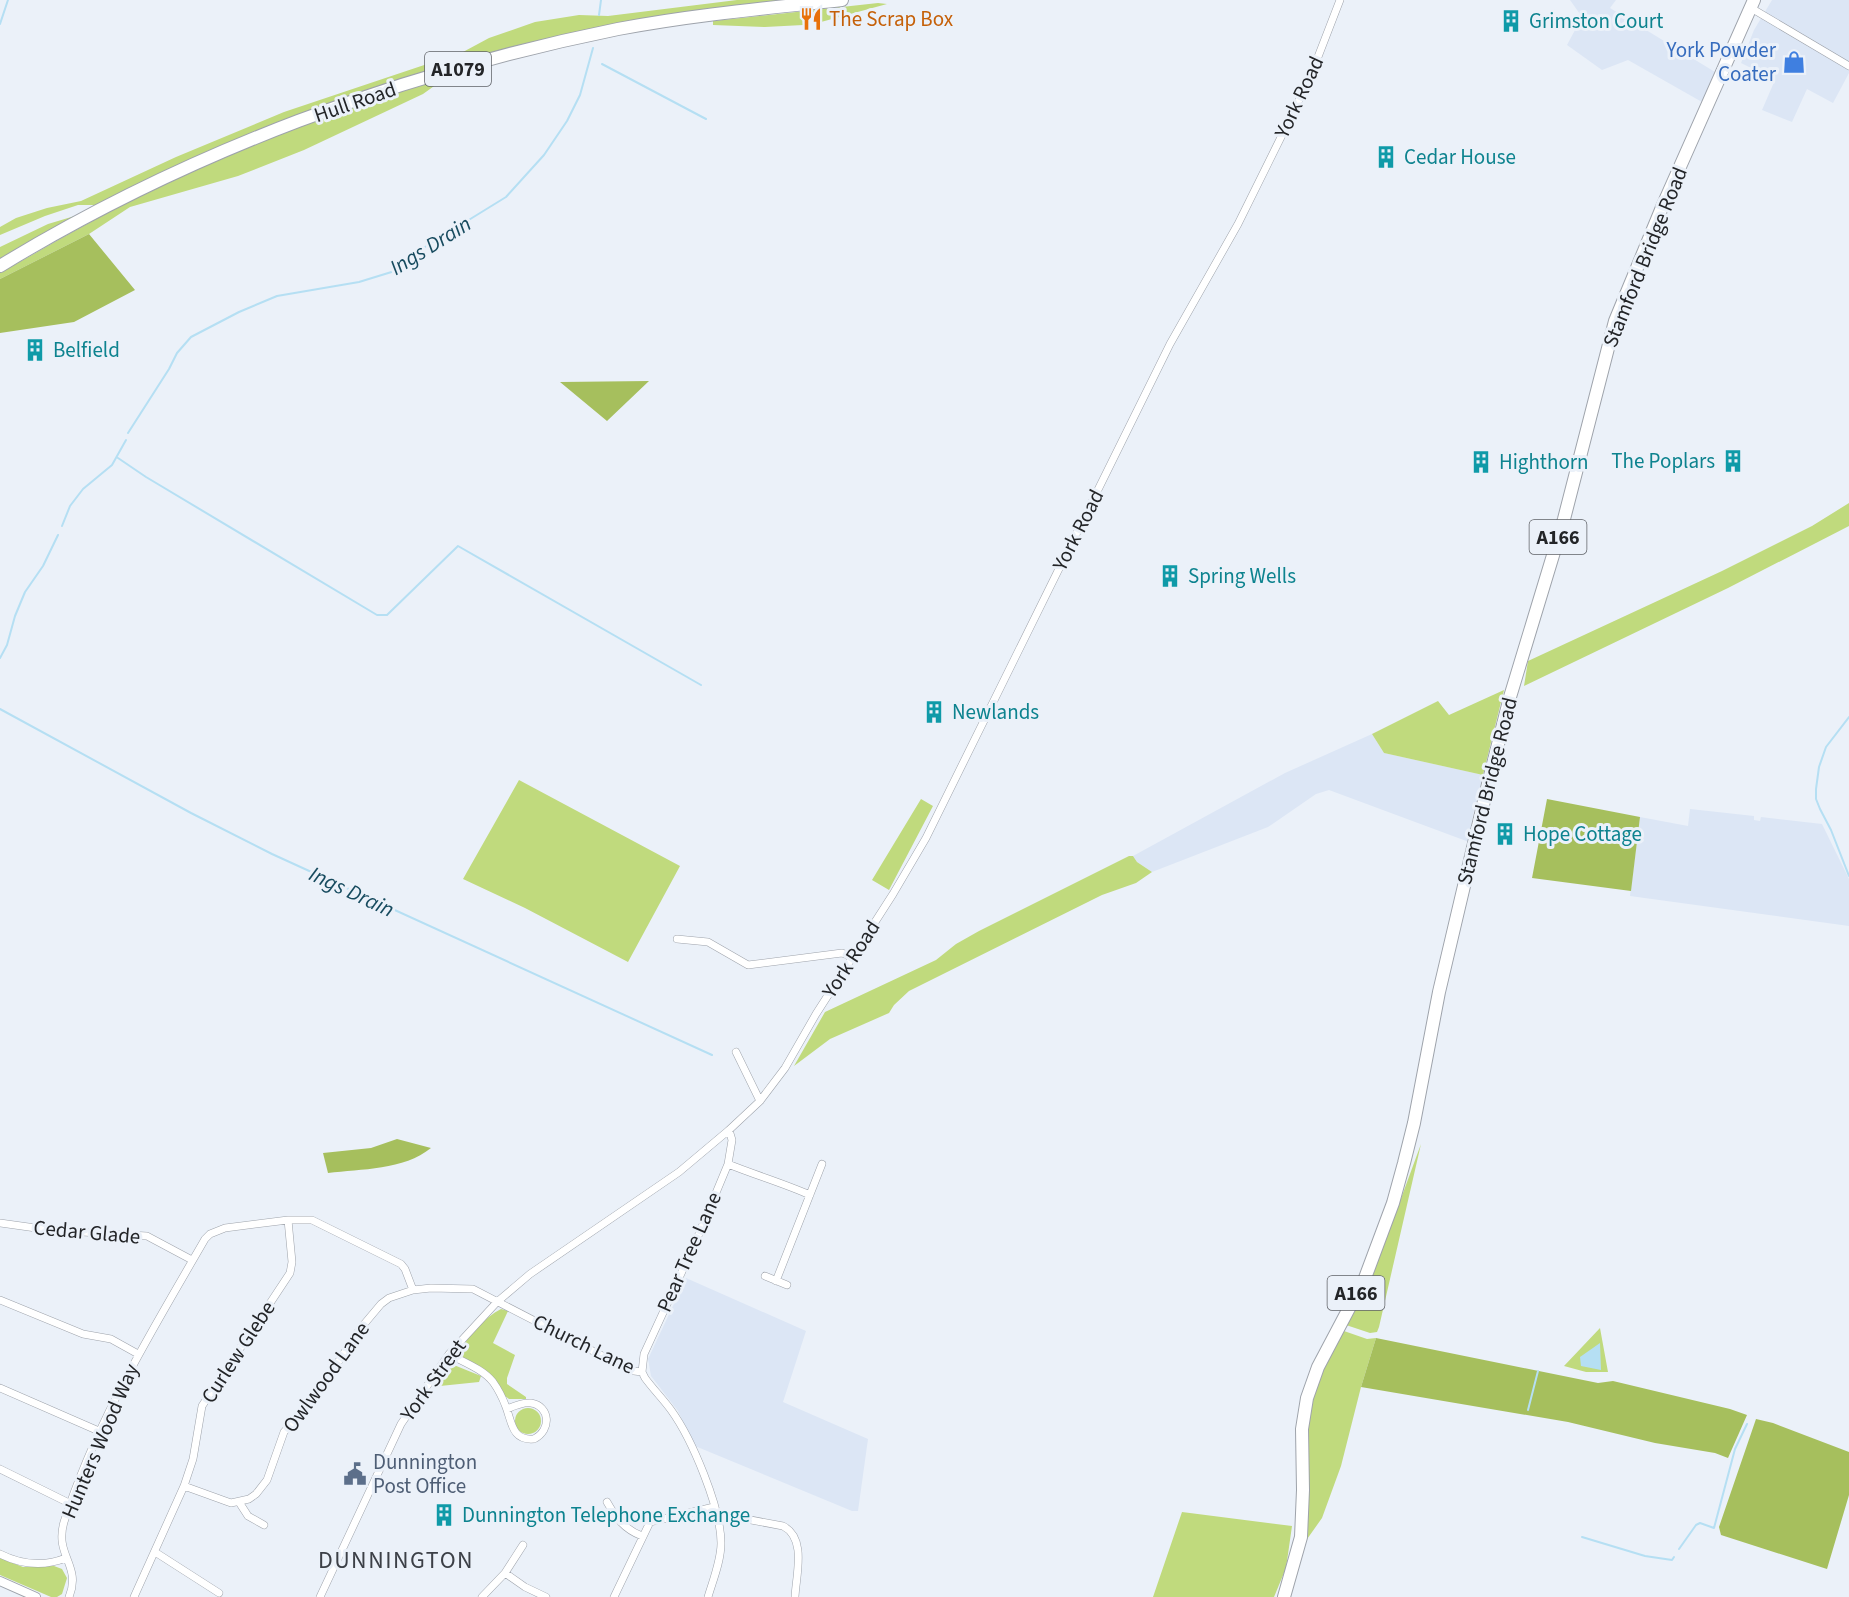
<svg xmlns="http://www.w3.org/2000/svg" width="1849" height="1597" viewBox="0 0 1849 1597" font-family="'Source Sans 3',sans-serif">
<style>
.built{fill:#dce6f5}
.green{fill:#c0da7d}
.forest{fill:#a6bf5d}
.water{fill:#b5dff3}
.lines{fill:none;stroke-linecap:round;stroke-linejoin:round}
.stream{stroke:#b5dff3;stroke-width:2}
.minor-casing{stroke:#9ea3ab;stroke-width:8}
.tertiary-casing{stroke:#9ea3ab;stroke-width:10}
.trunk-casing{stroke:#9ea3ab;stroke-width:14}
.minor{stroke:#fff;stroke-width:7}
.tertiary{stroke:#fff;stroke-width:8}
.trunk{stroke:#fff;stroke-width:12}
.labels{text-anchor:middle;stroke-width:6;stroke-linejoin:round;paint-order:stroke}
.shield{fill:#ebf1f9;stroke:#5f6267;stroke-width:1.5}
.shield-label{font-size:20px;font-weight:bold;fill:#232528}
.food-label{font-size:21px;fill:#c56008;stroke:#ebf1f9;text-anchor:start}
.culture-label{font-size:21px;fill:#0d838f;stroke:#ebf1f9;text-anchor:start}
.shop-label{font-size:21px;fill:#366cbe;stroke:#ebf1f9;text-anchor:end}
.street-label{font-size:21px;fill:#232528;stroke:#ebf1f9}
.service-label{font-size:21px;fill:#4e5e75;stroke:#ebf1f9;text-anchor:start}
.water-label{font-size:22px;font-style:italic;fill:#174b5f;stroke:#ebf1f9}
.quarter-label{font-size:24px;letter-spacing:1.5px;fill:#3c4047;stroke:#ebf1f9}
</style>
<rect width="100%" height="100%" fill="#ebf1f9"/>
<path class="built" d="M1570 0H1616L1610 8 1715 72 1702 102 1628 60 1602 70 1567 45 1582 17Z
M1772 0H1849V73L1833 103 1807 89 1792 122 1762 110 1775 80 1741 63 1754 30Z
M1372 734 1384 753 1483 775 1472 819 1469 842 1329 790 1316 794 1268 827 1152 872 1137 862 1133 856 1285 773Z
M1690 809 1754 816V820L1760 821 1761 817 1822 824 1849 879V926L1630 896 1640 817 1688 826Z
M686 1278 806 1331 783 1402 868 1439 858 1511H852L695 1446 678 1411 651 1376 648 1359Z"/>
<path class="green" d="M737 0H814L604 28 309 112 193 158 100 205H78L45 216 0 235V227L16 218 47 208 81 201 176 157 284 112 463 52 489 38 535 22 579 15 608 16Z
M878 3 887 4 821 22 819 14 802 16 803 25 765 27 713 25V21Z
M444 79 423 94 304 150 238 176 130 207 89 234 0 279V273C52 244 104 213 157 187 248 142 346 107 444 79Z
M78 215 0 261V247L48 224Z
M1849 503V526L1728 588 1524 686 1528 661 1722 571 1812 526Z
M1504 690 1483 775 1384 753 1372 734 1438 701 1449 715Z
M519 780 680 866 628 962 525 908 463 879Z
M921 799 933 806 889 890 872 880Z
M1129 856H1133L1137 862 1152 872 1136 883 1102 895 909 991 894 1005 889 1013 830 1039 794 1066 825 1012 936 960 956 944 979 931Z
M1421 1144 1379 1327 1377 1332 1370 1333 1346 1325 1392 1223Z
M501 1309 508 1311 493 1343 515 1355 507 1378V1384L526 1397V1399H509L505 1396 491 1375 463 1358 459 1353C467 1337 485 1317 501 1309Z
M1600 1328 1608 1372H1586L1564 1366Z
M1344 1331 1367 1339 1376 1338 1361 1387 1341 1466 1322 1518 1305 1542C1312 1497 1303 1452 1310 1407 1315 1380 1330 1355 1344 1331Z
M449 1363 481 1376 479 1382 440 1386 434 1384Z
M515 1421a13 13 0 1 1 26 0a13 13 0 1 1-26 0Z
M1182 1512 1292 1526 1286 1568 1274 1597H1153Z
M0 1558 23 1567 54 1566 62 1569 67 1578 62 1594 57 1597H51L0 1575Z"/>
<path class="forest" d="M89 234 135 290 74 322 0 333V279Z
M649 381 607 421 560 382Z
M1547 799 1640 817 1631 891 1532 878Z
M397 1139 431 1148C404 1170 361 1169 328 1173L323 1153 371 1148Z
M1376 1338 1598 1383 1613 1381 1730 1409 1747 1415 1728 1458 1715 1453 1655 1443 1568 1422 1361 1387Z
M1756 1419 1773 1423 1849 1452V1495L1827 1569 1721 1535 1719 1527Z"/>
<path class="water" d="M1600 1343 1601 1370 1581 1366 1580 1357Z"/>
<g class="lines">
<path class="stream" d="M599 15 601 0
M0 24 8 0
M602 64 706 119
M128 433 169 369 177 353 191 337 239 312 277 296 359 282 398 270 409 263 420 250 506 197 544 155 567 121 580 95 593 48
M118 458 146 477 377 615H387L458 546 701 685
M62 526 70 506 83 489 112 465 126 440
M0 658 7 645 15 616 25 592 43 566 58 535
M0 709 191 813 272 854 712 1055
M1849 717 1826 747 1819 767 1816 789V799L1820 809 1831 830 1849 876
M1528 1410 1538 1371
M1582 1537 1645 1556 1672 1560 1674 1557
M1679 1549 1696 1525 1700 1523 1714 1528 1735 1449 1747 1424"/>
<g class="minor-casing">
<path id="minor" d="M1751 8 1849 66
M677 939 708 942 748 965 842 953 853 957
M736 1052 760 1101
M728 1164C755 1175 783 1183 810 1195
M0 1223 50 1230 147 1236 192 1260
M765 1276 787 1285
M776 1281 822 1164
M0 1300 83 1334 111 1339 138 1354
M449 1354C463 1362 483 1369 493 1382 498 1389 503 1399 506 1407 512 1423 512 1441 534 1439 552 1430 550 1406 531 1403 523 1402 514 1406 507 1409
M0 1388 101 1432
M0 1469 71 1504
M184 1486 231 1503 249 1499 256 1494 267 1480 284 1432 321 1388 360 1329 381 1304 389 1298 413 1290 431 1288 473 1289 620 1365 634 1371 642 1372
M239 1502 248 1516 264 1525
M607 1502C616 1518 624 1529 642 1536
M717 1518 735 1517 783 1526C807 1538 796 1575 795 1597
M155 1552 219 1593
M0 1554C22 1565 43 1567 66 1558
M505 1573 525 1587 546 1597
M69 1597C82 1565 54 1556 64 1522 96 1421 152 1331 205 1239L210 1234 225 1228 288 1220H312L401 1264 405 1269 413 1290
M134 1597 184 1486 193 1459 202 1406 290 1273 292 1262 288 1220
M320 1597 401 1424 449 1354 497 1302 530 1274 679 1172 729 1130 760 1101 785 1068 816 1014 893 894 926 838 1170 344 1238 224 1287 125 1311 75 1340 0
M482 1597 505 1573 523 1545
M614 1597 650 1522 714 1507
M708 1597C713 1580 721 1561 721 1543 721 1508 692 1439 671 1410 663 1399 653 1389 645 1378L642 1372 644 1354 696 1241 728 1164 732 1140 729 1130"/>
</g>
<g class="tertiary-casing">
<path id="tertiary" d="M0 1581 36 1597"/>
</g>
<g class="trunk-casing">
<path id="trunk" d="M0 266C189 151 401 73 618 29 692 15 768 8 842 0
M1284 1597 1301 1537 1303 1490 1302 1429 1307 1398 1318 1367 1365 1278 1393 1203 1404 1163 1414 1123 1439 992 1488 784 1510 697 1564 519 1615 321 1663 205 1754 0"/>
</g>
<use href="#minor" class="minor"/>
<use href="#tertiary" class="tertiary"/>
<use href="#trunk" class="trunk"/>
</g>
<defs>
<g id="restaurant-bare" transform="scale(1.8)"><path d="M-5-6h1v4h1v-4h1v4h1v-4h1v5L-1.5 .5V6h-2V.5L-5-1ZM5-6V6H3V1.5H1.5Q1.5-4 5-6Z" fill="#e8710a" stroke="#ebf1f9" stroke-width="2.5" paint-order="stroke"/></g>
<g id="building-bare" transform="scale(1.8)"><path d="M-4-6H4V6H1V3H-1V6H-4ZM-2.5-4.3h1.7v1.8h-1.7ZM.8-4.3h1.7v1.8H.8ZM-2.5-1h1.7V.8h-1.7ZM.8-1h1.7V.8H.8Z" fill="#0f9aa8" stroke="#ebf1f9" stroke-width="2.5" paint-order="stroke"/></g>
<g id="shop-bare" transform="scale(1.8)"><path d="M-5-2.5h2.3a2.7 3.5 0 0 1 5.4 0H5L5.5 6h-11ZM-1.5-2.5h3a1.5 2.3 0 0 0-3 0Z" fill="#3f7fe0" stroke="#ebf1f9" stroke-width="2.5" paint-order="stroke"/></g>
<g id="civic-bare" transform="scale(1.8)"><path d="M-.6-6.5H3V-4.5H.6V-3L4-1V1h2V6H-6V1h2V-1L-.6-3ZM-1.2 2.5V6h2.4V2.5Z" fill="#5c6f8a" stroke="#ebf1f9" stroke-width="2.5" paint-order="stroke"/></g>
</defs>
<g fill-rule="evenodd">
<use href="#restaurant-bare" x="811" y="19"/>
<use href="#building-bare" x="1511" y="21"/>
<use href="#shop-bare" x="1794" y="62"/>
<use href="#building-bare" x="1386" y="157"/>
<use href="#building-bare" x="35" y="350"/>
<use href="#building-bare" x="1733" y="461"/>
<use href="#building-bare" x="1481" y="462"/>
<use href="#building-bare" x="1170" y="576"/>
<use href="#building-bare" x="934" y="712"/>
<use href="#building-bare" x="1505" y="834"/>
<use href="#civic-bare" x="355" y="1474"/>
<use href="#building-bare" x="444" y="1515"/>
</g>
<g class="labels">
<g class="shield">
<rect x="425" y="52" width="66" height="34" rx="4.5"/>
<rect x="1529.5" y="520" width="57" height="34" rx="4.5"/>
<rect x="1327.5" y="1276" width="57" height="34" rx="4.5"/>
</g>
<g class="shield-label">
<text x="458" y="76">A1079</text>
<text x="1558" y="544">A166</text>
<text x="1356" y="1300">A166</text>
</g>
<g class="food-label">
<text x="829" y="26">The Scrap Box</text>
</g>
<g class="culture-label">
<text x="1529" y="28">Grimston Court</text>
<text x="1404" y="164">Cedar House</text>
<text x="53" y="357">Belfield</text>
<text x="1715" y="468" text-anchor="end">The Poplars</text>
<text x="1499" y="469">Highthorn</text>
<text x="1188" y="583">Spring Wells</text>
<text x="952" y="719">Newlands</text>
<text x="1523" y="841">Hope Cottage</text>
<text x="462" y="1522">Dunnington Telephone Exchange</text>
</g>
<g class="shop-label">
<text x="1776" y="57">York Powder<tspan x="1776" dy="24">Coater</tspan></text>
</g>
<g class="street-label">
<text transform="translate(1299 97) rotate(-65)" y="7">York Road</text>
<text transform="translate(355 102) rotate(-19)" y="7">Hull Road</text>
<text transform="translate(1645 257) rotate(-68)" y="7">Stamford Bridge Road</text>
<text transform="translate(1078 530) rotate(-63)" y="7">York Road</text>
<text transform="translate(1487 791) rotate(-76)" y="7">Stamford Bridge Road</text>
<text transform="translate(851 959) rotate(-57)" y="7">York Road</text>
<text transform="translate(87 1232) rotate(5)" y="7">Cedar Glade</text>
<text transform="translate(689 1252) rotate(-66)" y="7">Pear Tree Lane</text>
<text transform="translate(584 1344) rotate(26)" y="7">Church Lane</text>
<text transform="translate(238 1352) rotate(-57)" y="7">Curlew Glebe</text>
<text transform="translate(326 1377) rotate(-54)" y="7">Owlwood Lane</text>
<text transform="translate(433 1380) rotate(-54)" y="7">York Street</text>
<text transform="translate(100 1441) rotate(-67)" y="7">Hunters Wood Way</text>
</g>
<g class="service-label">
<text x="373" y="1469">Dunnington<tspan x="373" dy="24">Post Office</tspan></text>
</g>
<g class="water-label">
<text transform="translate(430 245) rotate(-32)" y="8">Ings Drain</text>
<text transform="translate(352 891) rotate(25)" y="8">Ings Drain</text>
</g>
<g class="quarter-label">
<text x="396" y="1568">DUNNINGTON</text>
</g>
</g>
</svg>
